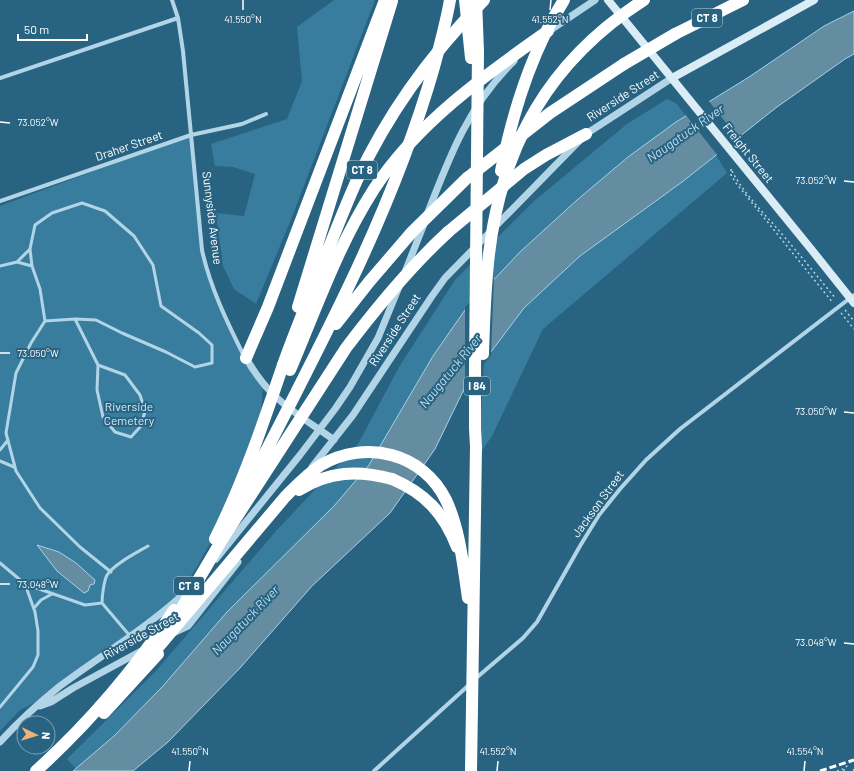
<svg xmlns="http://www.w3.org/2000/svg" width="854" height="771" viewBox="0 0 854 771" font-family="Barlow,sans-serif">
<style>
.green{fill:#397d9e}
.water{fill:#658da2;stroke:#a5d2e7}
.pier{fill:#286382}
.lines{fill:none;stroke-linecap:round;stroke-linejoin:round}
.path{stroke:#b1d5e6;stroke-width:1.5;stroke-dasharray:2 3;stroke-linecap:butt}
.service{stroke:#b1d5e6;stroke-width:3}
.minor{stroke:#b1d5e6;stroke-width:4}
.tertiary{stroke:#b1d5e6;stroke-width:7}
.secondary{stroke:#daecf6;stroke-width:8}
.motorway{stroke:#fff;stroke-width:12}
.rail{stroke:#fff;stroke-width:3;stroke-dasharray:7 3;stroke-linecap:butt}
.motorway-bridge{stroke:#fff;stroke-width:12}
.ticks{fill:none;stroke:#fff;stroke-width:1.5}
.labels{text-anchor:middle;stroke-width:4;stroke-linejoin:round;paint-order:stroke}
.shield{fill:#286382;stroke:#bed0da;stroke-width:1}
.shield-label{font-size:11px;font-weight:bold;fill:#fff}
.street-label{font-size:12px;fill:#fff;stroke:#286382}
.park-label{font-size:12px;fill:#d4eaf5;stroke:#286382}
.water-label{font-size:13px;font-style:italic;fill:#bcdeee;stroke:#286382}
.ticks-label{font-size:10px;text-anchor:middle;fill:#fff;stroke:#286382;stroke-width:4;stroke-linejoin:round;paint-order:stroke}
</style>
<rect width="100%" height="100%" fill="#286382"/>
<path class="green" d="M334 0H375L292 217 256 304 234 289 223 266 216 213 244 216 255 174 233 167 215 166 211 144 287 119 302 81 297 27Z
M667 99 677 104 686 116 628 157 577 200 521 251 465 310 433 356 369 465 334 506 292 548 163 686 114 736 76 769 67 759 155 672 276 531 358 444 399 367 455 280 533 202 627 124Z
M191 135 205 265 220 304 246 358 263 383 261 414 231 505 198 565 168 612 48 696 20 710 0 731V206Z
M716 155 727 173 543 329 492 436 474 462 480 432 484 359 524 308 580 256 682 182Z"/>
<path class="water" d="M854 11V54L845 59 777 107 682 182 580 256 524 308 466 385 435 449 390 513 312 586 240 668 168 742 133 771H73L114 736 163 686 227 612 334 506 369 465 433 356 465 310 521 251 577 200 628 157 676 122 749 77 824 26Z
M37 545 59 552 76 563 95 580 94 584 90 585 88 591 84 593 57 571Z"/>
<path class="pier" d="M708 100 739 139 718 156 685 114Z
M494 278 491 355 468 386 465 392V307Z"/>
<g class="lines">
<path class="path" d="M731 169V175L736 183 833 303
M732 171C744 194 764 213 781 233 800 255 818 277 836 299
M845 310 854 321
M841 313 854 329
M837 771 843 769
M844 771V768L849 765
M854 771 853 768 854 767"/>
<path class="service" d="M17 262 30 249
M0 266 17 262 32 266
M75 319 98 365 97 390 103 417 115 432 131 437 141 426 145 411 140 395 125 375 98 365
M45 321 75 319 96 320 122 333 166 352 195 367 212 363V345L199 333 161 306 153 265 134 236 105 211 82 203 52 213 35 225 30 249 32 266 40 289 45 321 31 343 16 373 6 433 16 471 40 508 80 547 111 572
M0 450 8 440
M0 461 14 467
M0 563 25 584 85 605 102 603
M34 608 41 600 52 594
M130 636 102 603C102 596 104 581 107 575 114 564 136 553 148 546
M0 707 33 667 38 655V631L35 612 25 584"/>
<path class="minor" d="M172 0 178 18 183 51 202 250C210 287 227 322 244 356
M0 78 178 18
M0 201 191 135 242 124 266 114
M475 679 523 638 537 622 580 546 599 515 620 489 646 460 680 429 854 295
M374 771 470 684"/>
<path class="tertiary" d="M549 31 595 0
M428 212C450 155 469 105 514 61
M405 272 424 224
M246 358C254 372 264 386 276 397 293 413 315 426 334 440
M312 467 353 415 432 296 445 278 586 134 672 78
M216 559 300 455 335 409 350 387 378 338 399 287
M173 633 188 626 238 562
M40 706 51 702 73 688 143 650
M0 742C18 722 39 703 60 686 103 654 150 626 189 589"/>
<path class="secondary" d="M608 0 811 249 854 303
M672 78 814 0"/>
<path class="motorway" d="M675 34 743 0
M471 175 550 113 624 64
M448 232 524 169 546 155 586 134
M298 307 392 1
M246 358 268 307 385 0
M283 365C294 334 306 305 318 275 331 243 343 211 357 180 388 113 433 52 484 0
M290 370C316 309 338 245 374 189 417 123 485 75 548 31
M392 479C425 493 444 513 457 547
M239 505 263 457"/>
<path class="rail" d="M820 771 854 760"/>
<path class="motorway-bridge" d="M465 0 471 58
M624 64 675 34
M501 171C513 110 531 52 564 0
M336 324 369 282 412 232 468 177
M483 354C484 321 485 287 489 254 502 144 550 60 644 0
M263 457C328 331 395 204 434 67 440 45 446 23 450 0
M299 490C329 471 358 470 392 479
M215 539C243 483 263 424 283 365
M174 621 223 538 346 348C377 307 410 267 448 232
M150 657 285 497C296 486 307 474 321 465 366 439 423 453 446 500 460 530 463 565 468 598
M104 713 158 654
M36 771C88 724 135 669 174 610
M471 771 476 447 475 428V368L478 51 476 0"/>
</g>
<path class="ticks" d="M243 10V0M550 10 551 0M0 122 10 123M844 181 854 182M0 353H10M844 412 854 413M0 584H10M844 643 854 644M189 771 190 761M497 771 498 761M804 771 805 761"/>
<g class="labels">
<g class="shield">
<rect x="692" y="9" width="30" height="18" rx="3"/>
<rect x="347" y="161" width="30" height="18" rx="3"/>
<rect x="464" y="377" width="26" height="18" rx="3"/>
<rect x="174" y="577" width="30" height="18" rx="3"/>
</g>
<g class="shield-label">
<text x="707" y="22">CT 8</text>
<text x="362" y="174">CT 8</text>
<text x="477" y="390">I 84</text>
<text x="189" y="590">CT 8</text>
</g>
<g class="street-label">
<text transform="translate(623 96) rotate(-33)" y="4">Riverside Street</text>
<text transform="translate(129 146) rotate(-19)" y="4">Draher Street</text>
<text transform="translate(748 153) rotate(51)" y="4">Freight Street</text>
<text transform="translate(212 218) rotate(83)" y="4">Sunnyside Avenue</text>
<text transform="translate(395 330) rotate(-57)" y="4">Riverside Street</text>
<text transform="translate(598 504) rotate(-54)" y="4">Jackson Street</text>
<text transform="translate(141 636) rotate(-29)" y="4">Riverside Street</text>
</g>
<g class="park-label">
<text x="129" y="411">Riverside<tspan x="129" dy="14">Cemetery</tspan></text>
</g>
<g class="water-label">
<text transform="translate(685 133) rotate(-35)" y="5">Naugatuck River</text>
<text transform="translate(450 371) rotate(-51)" y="5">Naugatuck River</text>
<text transform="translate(245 620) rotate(-46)" y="5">Naugatuck River</text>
</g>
</g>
<g class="ticks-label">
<text x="243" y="23">41.550°N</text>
<text x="550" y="23">41.552°N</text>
<text x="38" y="126">73.052°W</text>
<text x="816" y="184">73.052°W</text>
<text x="38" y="357">73.050°W</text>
<text x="816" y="415">73.050°W</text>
<text x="38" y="588">73.048°W</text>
<text x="816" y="646">73.048°W</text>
<text x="190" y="755">41.550°N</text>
<text x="498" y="755">41.552°N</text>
<text x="805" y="755">41.554°N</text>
</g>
<g transform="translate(36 735) rotate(94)"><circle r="19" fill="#286382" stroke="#7ea1b4"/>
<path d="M0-3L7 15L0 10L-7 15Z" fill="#eeb177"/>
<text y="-6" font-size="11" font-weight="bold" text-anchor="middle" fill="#ffffff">N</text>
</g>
<path d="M18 34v6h69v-6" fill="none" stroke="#ffffff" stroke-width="2"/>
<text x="24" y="34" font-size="12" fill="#ffffff" stroke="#286382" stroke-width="3" paint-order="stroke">50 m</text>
</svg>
